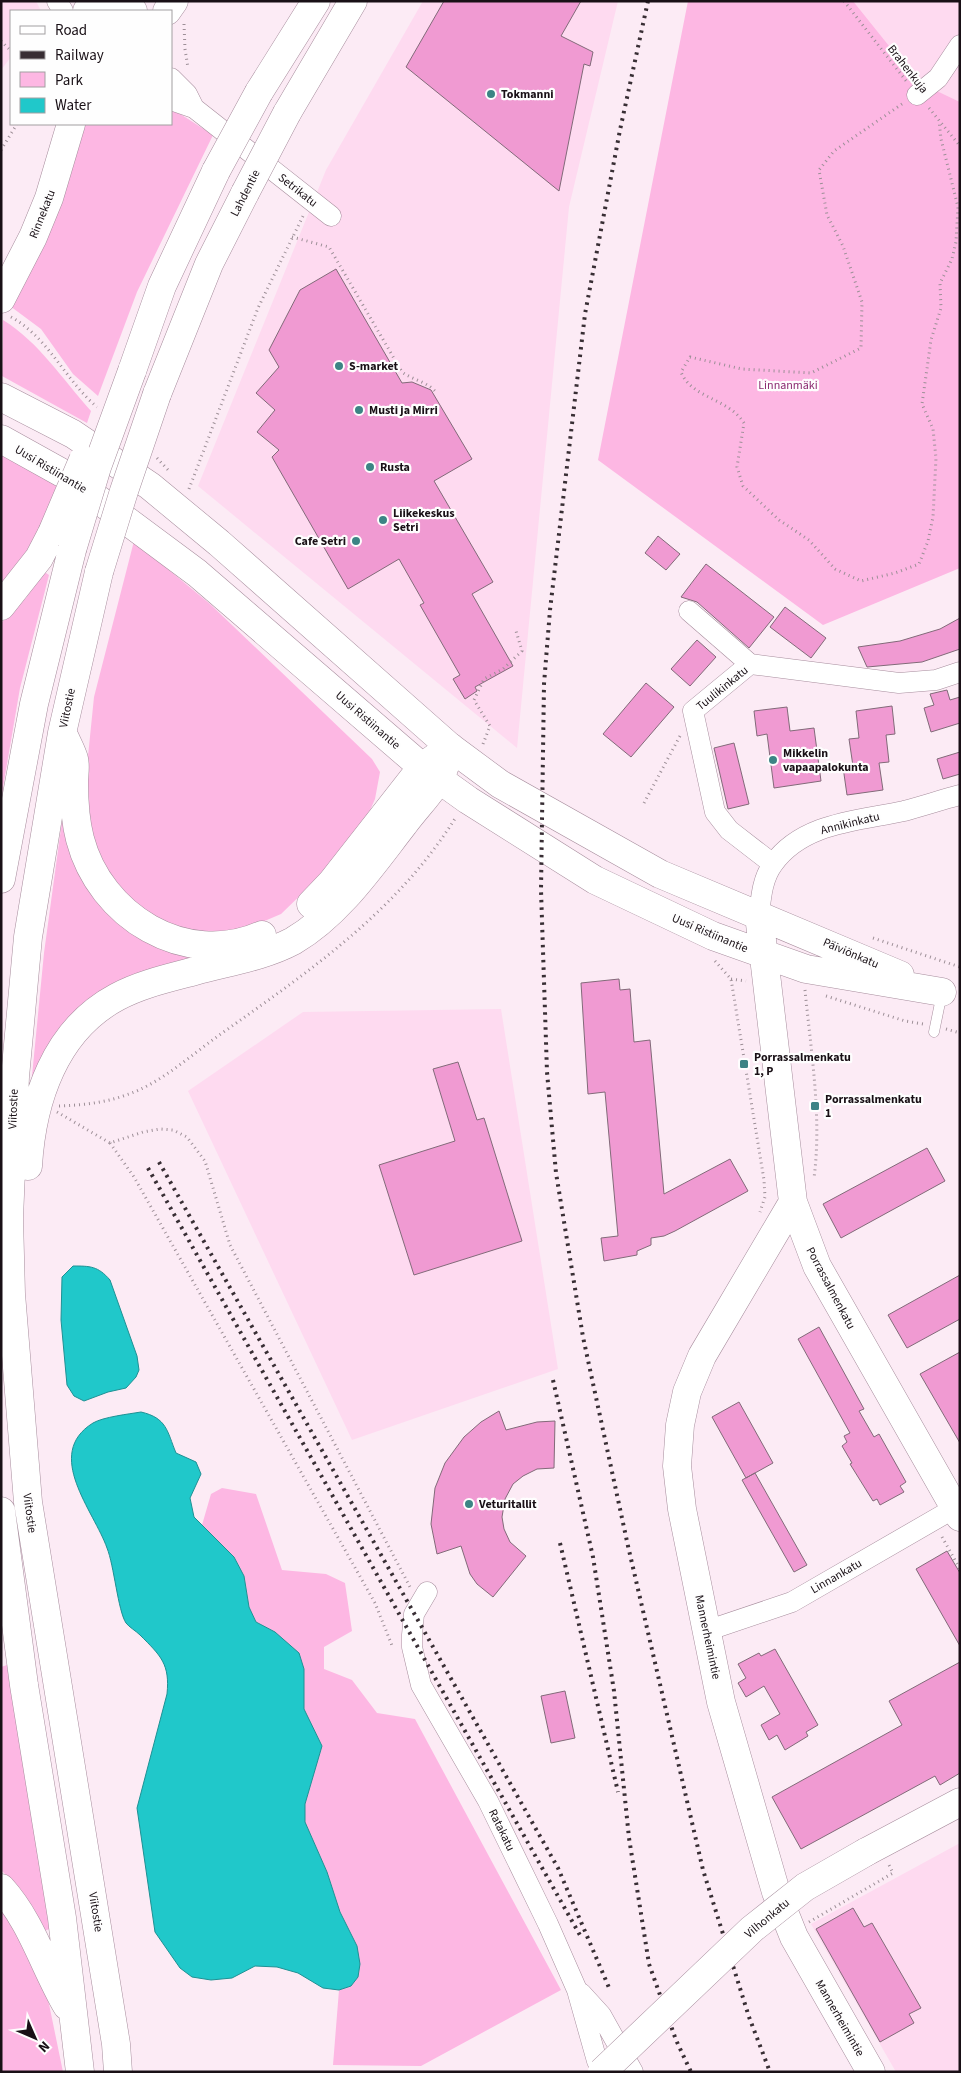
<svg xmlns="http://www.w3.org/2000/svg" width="961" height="2073" viewBox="0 0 961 2073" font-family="'Source Sans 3',sans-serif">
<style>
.built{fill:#fedaf0}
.green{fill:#fdb7e3}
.water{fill:#20c8ca;stroke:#1e9194}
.building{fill:#f09ad2;stroke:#826a79}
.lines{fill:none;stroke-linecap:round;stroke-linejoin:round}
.lane-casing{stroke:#a78d9d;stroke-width:11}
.street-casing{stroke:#a78d9d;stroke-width:21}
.secondary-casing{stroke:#a78d9d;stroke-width:29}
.highway-casing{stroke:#a78d9d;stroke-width:29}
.path{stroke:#9d8f97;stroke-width:3;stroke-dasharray:1 4;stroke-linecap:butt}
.lane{stroke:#fff;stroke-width:10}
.street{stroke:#fff;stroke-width:20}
.secondary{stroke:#fff;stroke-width:28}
.highway{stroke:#fff;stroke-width:28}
.rail{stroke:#382e34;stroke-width:4;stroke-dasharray:2.5 5;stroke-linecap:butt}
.secondary-bridge-casing{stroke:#a78d9d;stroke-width:29;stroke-linecap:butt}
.highway-bridge-casing{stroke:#a78d9d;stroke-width:29;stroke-linecap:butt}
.secondary-bridge{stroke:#fff;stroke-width:28}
.highway-bridge{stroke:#fff;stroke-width:28}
.poi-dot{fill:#3c8485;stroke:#fefefe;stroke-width:2}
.labels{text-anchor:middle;stroke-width:4.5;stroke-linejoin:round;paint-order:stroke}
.street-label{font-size:12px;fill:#191016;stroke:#fefefe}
.poi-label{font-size:12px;font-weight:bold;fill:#191016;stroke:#fefefe;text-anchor:start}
.park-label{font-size:12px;fill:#8b2970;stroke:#fefefe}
</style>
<rect width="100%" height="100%" fill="#fcebf5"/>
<path class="built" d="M1 1H36L41 11H11V57L1 70Z
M423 1H618L569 207 517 748 198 486 326 170Z
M853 1H960V102L918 82Z
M501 1009 558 1369 352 1440 188 1091 303 1012Z
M960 1843V2072H896L811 1924Z"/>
<path class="green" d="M688 1H853L918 82 960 102V568L823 625 598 460Z
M171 108 213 135 137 292 98 396 73 374 41 329 10 306 83 124H171Z
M3 320C39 342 63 380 91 411L87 423 2 376Z
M1 454 62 487 38 538 1 592Z
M134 541 210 604 372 759 380 772 375 799 368 815 359 830 312 884 281 914 241 931 202 933 176 927 144 913 102 866 89 827 86 776 94 697Z
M43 571 49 575 20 688 1 799V623L26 598Z
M62 821 68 822 73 847 184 949 203 961 155 974 39 1077 32 1076 44 953Z
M222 1488 256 1494 282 1570 326 1574 345 1583 352 1631 324 1647V1669L352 1680 377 1713 415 1719 561 1990 421 2066 333 2065 339 1990 351 1986 357 1946 340 1912 327 1872 305 1822V1804L322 1746 304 1709V1669L275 1632 256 1622 249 1607 244 1576 234 1557 202 1525 211 1494Z
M7 1665 51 1928 45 1931 8 1877 1 1870V1667Z
M1 1900 38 1968 49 2004 63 2072H1Z"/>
<path class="water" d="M73 1266C90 1266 98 1266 110 1280L137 1356 139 1370 136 1377 126 1388 108 1392 84 1401 74 1396 67 1385 61 1320 62 1277Z
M141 1412C167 1418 167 1431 176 1453L196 1462 201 1474 190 1498 194 1517 234 1557 244 1576 249 1607 256 1622 275 1632 299 1653 304 1669V1709L322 1746 305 1804V1822L327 1872 340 1912 357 1946 360 1964 358 1977 351 1986 339 1990 323 1988 298 1973 277 1967 255 1966 232 1978 211 1980 192 1977 180 1968 155 1932 137 1808 167 1694C170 1664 161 1656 140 1635 136 1631 129 1627 126 1623 118 1611 114 1565 107 1548 94 1511 43 1454 93 1423 103 1417 129 1414 141 1412Z"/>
<path class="building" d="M444 1H581L561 36 593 52 590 66 584 64 559 191 406 67Z
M336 269 402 383 412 382 431 390 472 459 434 481 493 582 472 594 513 666 475 687 477 691 465 699 453 679 460 675 420 605 424 603 399 559 348 589 272 457 279 450 257 432 275 410 256 393 279 367 269 350 300 290Z
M658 536 680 554 666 570 645 553Z
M706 564 774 617 749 648 697 602 681 597Z
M785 607 826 638 811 658 770 627Z
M960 618V649L922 662 867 667 858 647 900 641 940 629Z
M697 640 716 657 690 686 671 669Z
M646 683 674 707 631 757 603 734Z
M947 690 950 700 960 697V723L931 732 924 708 934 705 930 694Z
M892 706 895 734 886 735 889 762 879 763 883 790 847 795 843 767 853 766 849 739 859 738 856 711Z
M787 707 790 731 814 728 821 781 774 788 767 734 757 736 754 711Z
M734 743 749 804 728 809 714 748Z
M960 752V774L943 779 937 759Z
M619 979 620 990 630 989 634 1042 650 1040 664 1194 730 1159 748 1191 675 1231 664 1236 651 1238V1245L637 1251V1255L604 1261 601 1238 618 1236 605 1092 588 1094 581 983Z
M458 1062 477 1120 484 1118 522 1241 414 1275 379 1165 455 1141 433 1069Z
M927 1148 945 1181 841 1238 823 1204Z
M960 1275V1319L907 1348 888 1315Z
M819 1327 864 1409 859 1411 874 1437 879 1434 906 1482 900 1486 904 1492 880 1505 877 1499 873 1501 850 1464 852 1463 842 1446 847 1442 844 1436 850 1433 798 1339Z
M960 1352V1443L920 1374Z
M739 1402 773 1463 746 1478 712 1417Z
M499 1411 506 1430 537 1422 555 1421 554 1468 537 1469 523 1476 513 1484 505 1499 502 1517 504 1529 510 1542 526 1556 493 1597 477 1584 470 1574 461 1546 437 1554 431 1524 435 1488 445 1463 464 1437 481 1422Z
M755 1473 807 1565 794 1572 742 1480Z
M947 1551 960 1573V1646L916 1569Z
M775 1649 818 1725 806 1732 808 1736 785 1750 777 1735 769 1740 761 1725 780 1714 764 1686 746 1697 738 1683 746 1678 738 1664 759 1653 761 1656Z
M960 1662V1773L940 1785 935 1776 801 1849 772 1797 902 1725 889 1701Z
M565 1691 575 1738 551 1743 541 1696Z
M853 1908 864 1927 872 1923 921 2008 909 2014 914 2023 880 2042 816 1929Z"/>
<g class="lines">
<g class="lane-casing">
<path id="lane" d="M934 1032 942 993"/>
</g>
<g class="street-casing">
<path id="street" d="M57 1 63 11
M171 78 187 94 194 108
M917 95 938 78 960 45
M171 100 194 108 331 216
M689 611 750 664
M773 864 729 830 715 812 693 711 750 664 899 683 936 680 960 672
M759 915C761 898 762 879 773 864 803 822 859 821 904 811 923 806 941 800 960 795
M427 1592 414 1614 412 1635V1647L421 1685 488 1801 548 1924 577 1990 597 2061 603 2072
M706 1631 792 1602 960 1505
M581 1993 601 2015 633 2072"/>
</g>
<g class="secondary-casing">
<path id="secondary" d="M87 11C101 2 119 0 133 11
M167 11 174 1
M1 299 33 237 49 198 71 124
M450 747 500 784 660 874 900 975
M422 767 468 800 595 880 713 936 806 969 942 992
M759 915 793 1202 817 1266 960 1517
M793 1202 702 1356 687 1392 680 1425 677 1466 682 1509 721 1702 776 1892 794 1937 871 2072
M866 1852 960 1802"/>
</g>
<g class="highway-casing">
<path id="highway" d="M259 92 316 1
M287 113 353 1
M132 371 162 286 216 171
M157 394 209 264 245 193
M1 397 73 434 150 486 219 543 450 747
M1 439 64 474 197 573 422 767
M99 572 62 733 28 937 15 1077 9 1218 11 1294 28 1502 116 2044 118 2072
M1 606 39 558 52 533
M65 738C68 745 72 752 74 759 76 766 74 775 74 782 74 801 75 820 80 839 100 916 185 969 262 935
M1 879 34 704 72 550
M311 904 332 882 422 767 450 747
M28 1166C32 1100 55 1030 117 997 141 984 169 978 195 971 227 962 263 957 293 941 339 914 372 865 404 824 415 809 429 795 439 779 445 771 447 757 450 747
M1 1511 24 1685 62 1918 80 2072
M1 1888C32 1922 44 1967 67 2006"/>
</g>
<path class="path" d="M844 1 907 82
M184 24 185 49 188 68
M1 41 11 51
M902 104 834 151 819 170 827 215 843 246 862 302 861 348 811 373 742 369 690 357 681 372C691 398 728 398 744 423L737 467 743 486 779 520 809 540 835 569 861 581 895 573 919 564 928 541 933 517 936 458 933 429 922 404 931 340 941 308 940 283 952 259 956 242 958 207 941 139 939 121
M929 108 960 146
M1 150 17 124
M292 237 329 247 402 372C413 380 425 381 435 391
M11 317C49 338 65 380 97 407
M157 458 170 472
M189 489 258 308 303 216
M483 744 490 726 474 700 484 679 503 669 522 651 516 631
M644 803 680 736
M873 938 960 967
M715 961 731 979 764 1180 765 1197 760 1212
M731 979 746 981
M805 990C811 1052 822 1117 814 1178
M826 996 905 1021 923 1024
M946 1029 960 1033
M59 1106C83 1105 104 1103 126 1095 160 1084 190 1056 218 1036 308 972 397 912 456 817
M57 1112 110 1143 143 1132 160 1129 173 1130 187 1137 205 1161 230 1245 410 1587
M110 1143 134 1177 375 1603 393 1648
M942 1537 960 1569
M809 1922 893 1873 889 1865"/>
<use href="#lane" class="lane"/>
<use href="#street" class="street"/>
<use href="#secondary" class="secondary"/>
<use href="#highway" class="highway"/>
<path class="rail" d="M648 1 620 130 585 314 550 610 544 684 541 890 547 1072 556 1173 583 1337 628 1546 703 1870 749 2017 770 2072
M159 1162 558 1868 610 1990
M148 1168 581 1937
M553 1380 593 1557 614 1691 629 1838 649 1964 676 2040 691 2072
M560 1543 618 1792"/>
<g class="secondary-bridge-casing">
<path id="secondary-bridge" d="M602 2072 752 1929 805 1887 866 1852"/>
</g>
<g class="highway-bridge-casing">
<path id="highway-bridge" d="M216 171 259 92
M245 193 287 113
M52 533 83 460
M72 550 97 467 132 371
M99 572 124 491 157 394"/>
</g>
<use href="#secondary-bridge" class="secondary-bridge"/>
<use href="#highway-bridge" class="highway-bridge"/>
</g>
<g class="poi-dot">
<circle cx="491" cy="94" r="5"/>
<circle cx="339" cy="366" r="5"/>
<circle cx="359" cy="410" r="5"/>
<circle cx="370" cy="467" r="5"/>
<circle cx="383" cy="520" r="5"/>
<circle cx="356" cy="541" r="5"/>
<circle cx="773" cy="760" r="5"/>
<rect x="739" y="1059" width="10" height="10" rx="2.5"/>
<rect x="810" y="1101" width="10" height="10" rx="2.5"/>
<circle cx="469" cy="1504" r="5"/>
</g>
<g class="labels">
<g class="street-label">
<text transform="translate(908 69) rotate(52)" y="4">Brahenkuja</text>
<text transform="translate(298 190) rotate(38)" y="4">Setrikatu</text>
<text transform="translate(245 193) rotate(-63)" y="4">Lahdentie</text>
<text transform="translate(42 214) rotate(-68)" y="4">Rinnekatu</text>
<text transform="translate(51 469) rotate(31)" y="4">Uusi Ristiinantie</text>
<text transform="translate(722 688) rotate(-39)" y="4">Tuulikinkatu</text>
<text transform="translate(67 708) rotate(-78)" y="4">Viitostie</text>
<text transform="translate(368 720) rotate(41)" y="4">Uusi Ristiinantie</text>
<text transform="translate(850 823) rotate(-14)" y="4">Annikinkatu</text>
<text transform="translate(710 933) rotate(23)" y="4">Uusi Ristiinantie</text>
<text transform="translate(851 953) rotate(23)" y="4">Päiviönkatu</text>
<text transform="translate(13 1109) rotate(-88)" y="4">Viitostie</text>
<text transform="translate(831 1288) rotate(62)" y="4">Porrassalmenkatu</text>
<text transform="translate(30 1513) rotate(82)" y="4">Viitostie</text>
<text transform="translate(836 1576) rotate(-30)" y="4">Linnankatu</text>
<text transform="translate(708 1637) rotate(78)" y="4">Mannerheimintie</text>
<text transform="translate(502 1830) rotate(64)" y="4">Ratakatu</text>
<text transform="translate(96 1912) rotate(81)" y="4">Viitostie</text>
<text transform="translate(767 1918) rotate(-40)" y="4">Vilhonkatu</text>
<text transform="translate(840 2018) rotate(60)" y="4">Mannerheimintie</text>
</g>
<g class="poi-label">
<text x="501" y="98">Tokmanni</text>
<text x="349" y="370">S-market</text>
<text x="369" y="414">Musti ja Mirri</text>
<text x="380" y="471">Rusta</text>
<text x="393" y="517">Liikekeskus<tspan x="393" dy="14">Setri</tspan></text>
<text x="346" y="545" text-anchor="end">Cafe Setri</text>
<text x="783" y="757">Mikkelin<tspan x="783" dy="14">vapaapalokunta</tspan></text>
<text x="754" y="1061">Porrassalmenkatu<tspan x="754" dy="14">1, P</tspan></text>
<text x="825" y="1103">Porrassalmenkatu<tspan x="825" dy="14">1</tspan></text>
<text x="479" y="1508">Veturitallit</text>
</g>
<g class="park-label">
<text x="788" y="389">Linnanmäki</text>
</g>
</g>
<rect width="961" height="2073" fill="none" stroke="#191016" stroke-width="5"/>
<rect x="10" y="10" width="162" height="115" fill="#fefefe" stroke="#a29fa1"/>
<rect x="20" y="26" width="25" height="8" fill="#ffffff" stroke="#a29fa1"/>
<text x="55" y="35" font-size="15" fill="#191016">Road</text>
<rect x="20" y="51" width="25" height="8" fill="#382e34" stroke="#a29fa1"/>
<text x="55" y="60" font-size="15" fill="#191016">Railway</text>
<rect x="20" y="72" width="25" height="15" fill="#fdb7e3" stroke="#a29fa1"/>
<text x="55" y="85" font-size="15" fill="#191016">Park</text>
<rect x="20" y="98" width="25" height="15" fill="#20c8ca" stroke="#a29fa1"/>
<text x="55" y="110" font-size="15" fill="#191016">Water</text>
<g transform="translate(35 2038) rotate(135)" stroke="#fefefe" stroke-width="4" paint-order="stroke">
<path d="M0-4L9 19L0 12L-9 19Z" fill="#191016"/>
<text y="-8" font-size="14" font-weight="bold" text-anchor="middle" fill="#191016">N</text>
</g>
</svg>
